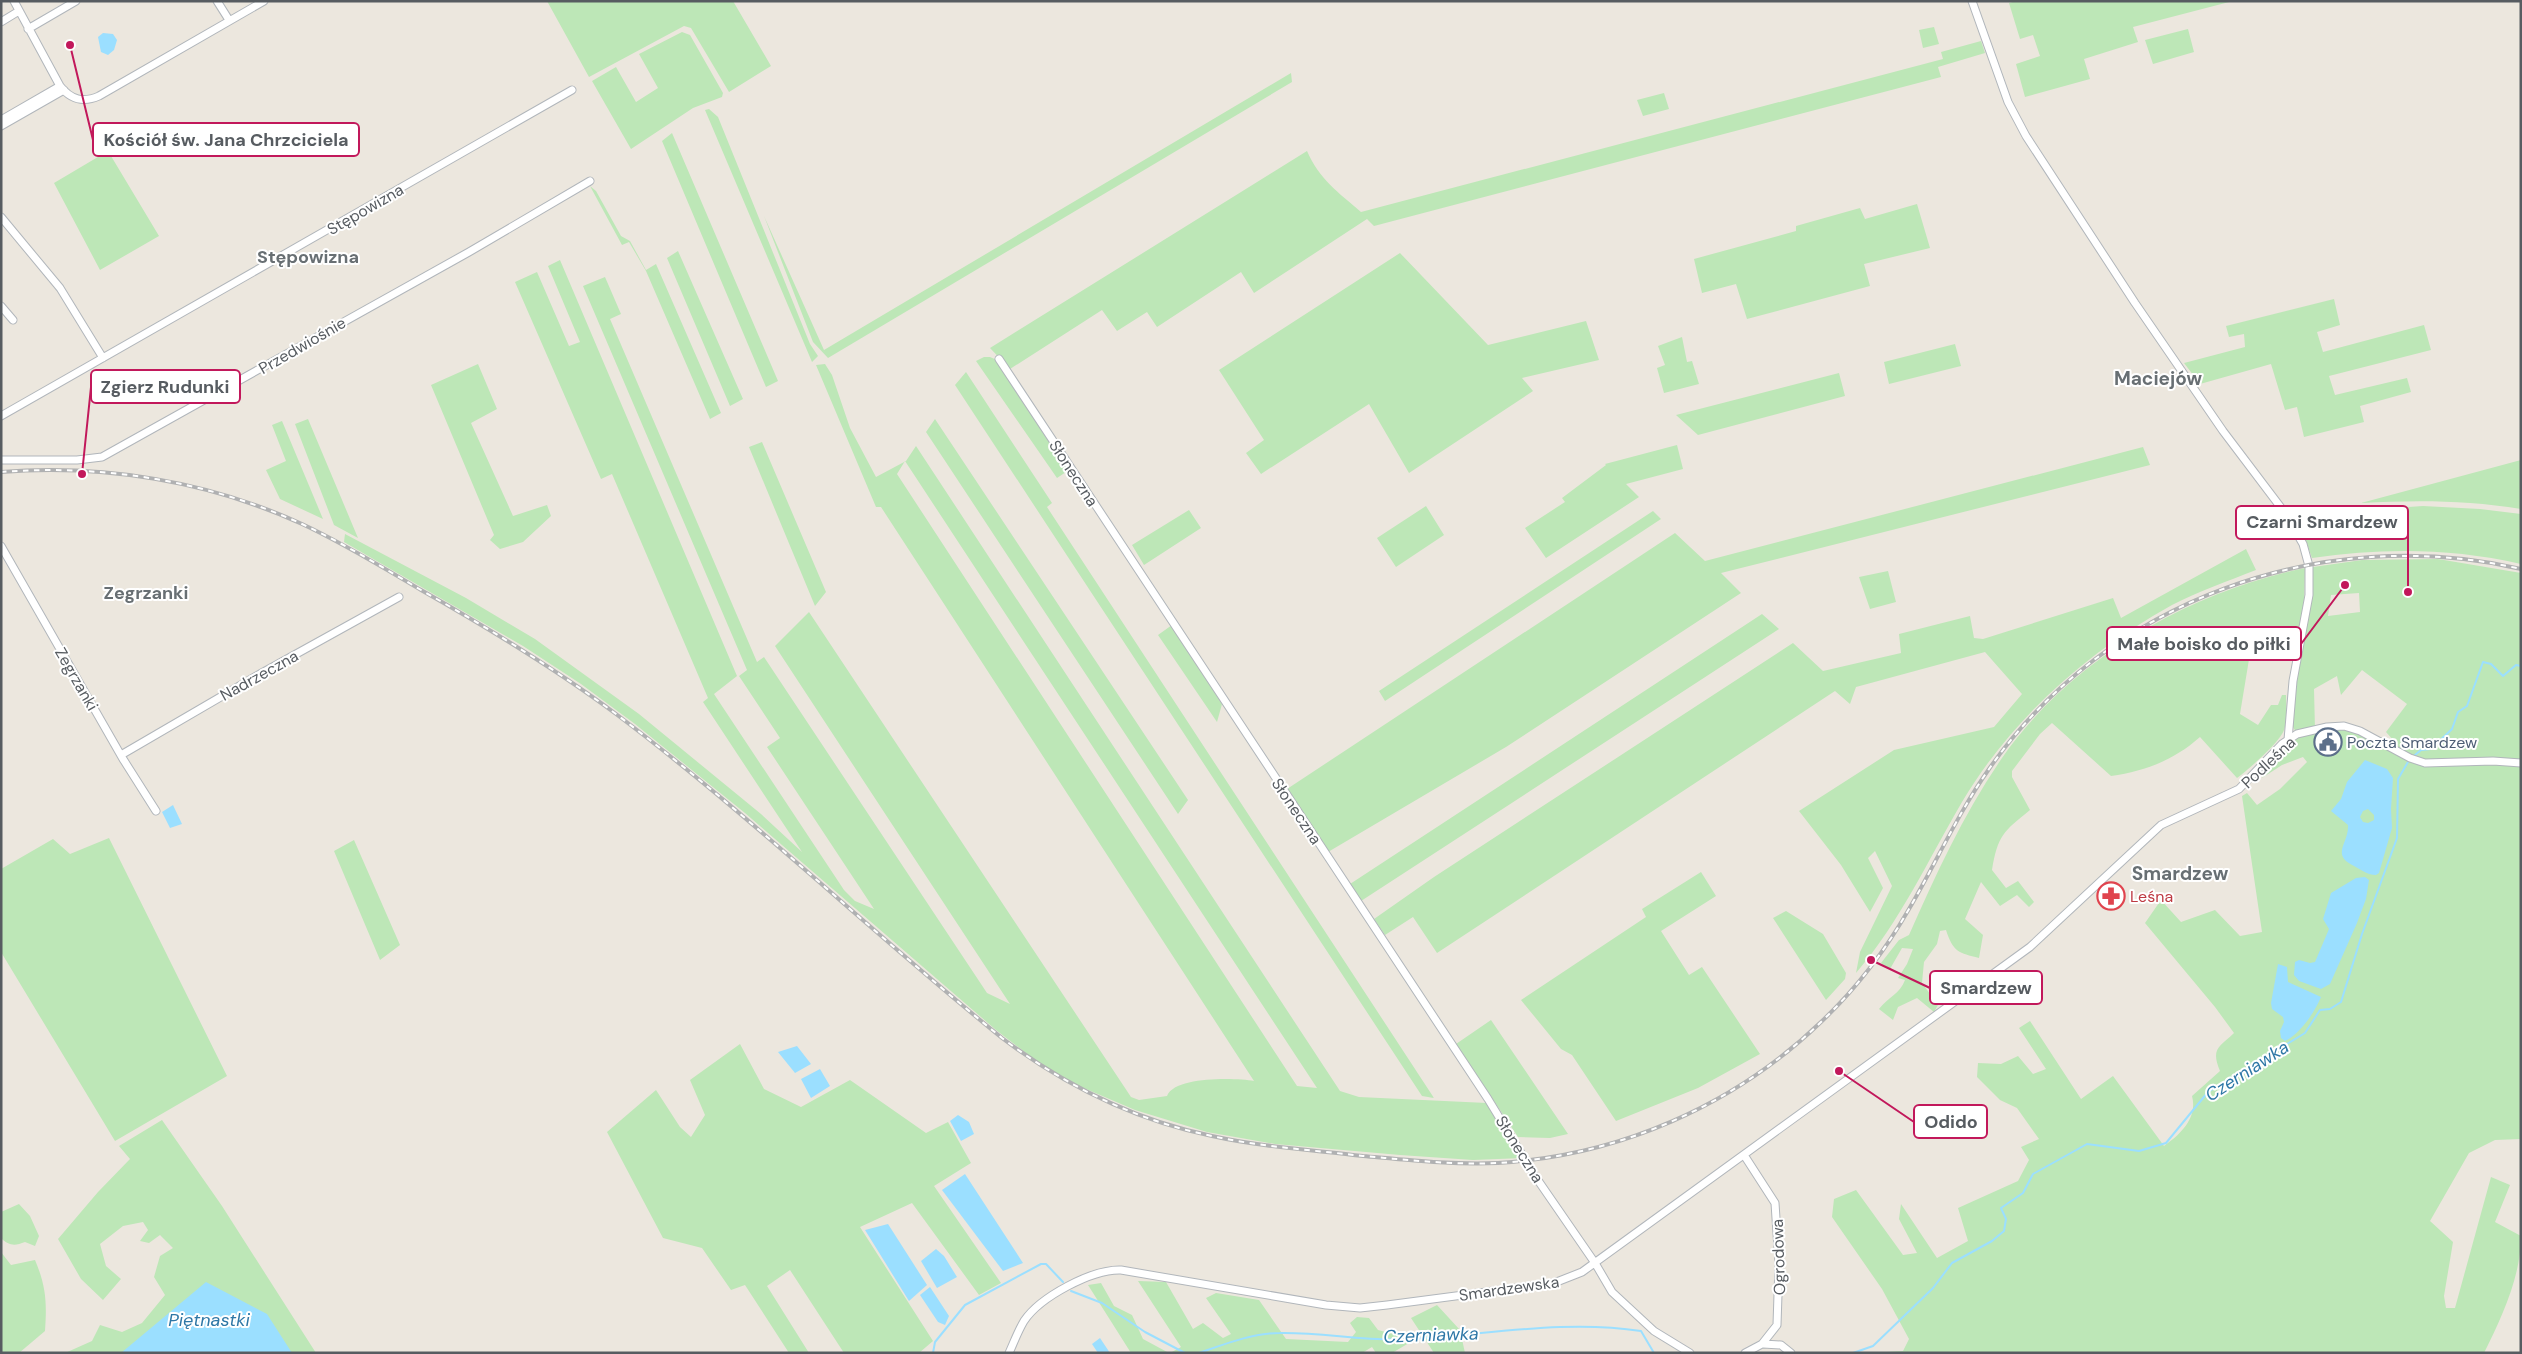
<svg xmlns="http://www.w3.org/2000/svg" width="2522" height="1354" viewBox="0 0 2522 1354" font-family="'DM Sans',sans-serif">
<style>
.green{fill:#bde7b7;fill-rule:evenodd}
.water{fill:#9bdfff;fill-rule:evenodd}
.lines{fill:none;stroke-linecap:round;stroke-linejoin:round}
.stream{stroke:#9bdfff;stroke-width:2}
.minor-casing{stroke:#b1b6bb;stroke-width:9}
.minor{stroke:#fff;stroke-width:7}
.rail-casing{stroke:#b0b1b2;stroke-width:4}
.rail{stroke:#fff;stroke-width:2;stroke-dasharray:5.5;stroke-linecap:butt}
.labels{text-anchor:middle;stroke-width:4;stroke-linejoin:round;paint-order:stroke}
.street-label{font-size:16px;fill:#575c61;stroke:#fff}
.service-label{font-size:16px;fill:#4e5e75;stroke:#fff;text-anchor:start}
.health-label{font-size:16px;fill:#be3a42;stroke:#fff;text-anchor:start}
.neighbourhood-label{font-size:18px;font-weight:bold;fill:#686f73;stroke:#fff}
.water-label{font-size:18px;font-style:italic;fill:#2e77a6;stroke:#fff}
.quarter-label{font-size:19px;font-weight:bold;fill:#686f73;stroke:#fff}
.leader{fill:none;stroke:#c2185b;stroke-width:2}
.callout-dot{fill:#c2185b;stroke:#fff;stroke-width:2}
.callout{fill:#fff;stroke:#c2185b;stroke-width:2}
.callout-label{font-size:18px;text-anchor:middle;font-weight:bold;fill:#575c61}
</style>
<rect width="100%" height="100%" fill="#ece7de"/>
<path class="green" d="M547 1H733L771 66 729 92 691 28 684 26 589 77Z
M2016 1H2233L2133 27 2138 42 2084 59 2090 79 2025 97 2016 64 2040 56 2033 35 2020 39 2009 3Z
M1934 27 1939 44 1923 48 1919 30Z
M2188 29 2194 52 2153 64 2145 40Z
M682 32 690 35 723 93 722 97 693 108 631 149 592 81 616 67 636 102 658 88 639 54Z
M1981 41 1985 53 1938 67 1941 77 1374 226 1367 219 1254 293 1241 272 1157 327 1147 312 1117 331 1102 310 1010 369 990 348 1307 151C1319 179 1338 192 1361 212L1943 59 1941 52Z
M1291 73 1292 82 828 358 813 342 764 216 824 350Z
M1664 93 1669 109 1643 116 1637 100Z
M709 109 718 117 810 344 818 356 812 362 705 110Z
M672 133 778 381 766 387 662 141Z
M108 151 159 236 100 270 54 183Z
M590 186 596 191 621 236 630 241 646 270 656 264 721 413 710 419 646 271 629 242 622 245Z
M1917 204 1930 248 1864 264 1870 286 1747 319 1736 284 1702 293 1694 259 1796 231V226L1860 208 1865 219Z
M678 251 743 399 730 406 667 258Z
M1400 253 1488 345 1586 321 1599 360 1522 378 1533 391 1409 473 1369 404 1261 474 1246 453 1264 440 1219 370Z
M560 260 737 676 714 694 844 890 855 901 874 909 767 747 780 738 739 676 747 670 583 286 605 277 621 314 610 319 757 662 764 657 987 993 1010 1004 775 646 809 612 1131 1097 1139 1100 1167 1096C1175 1076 1236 1078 1254 1081L881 507H876L816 365 825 364 832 375 850 428 876 477 906 461 916 446 1340 1091 1359 1097 1487 1103 1523 1158 1473 1160 1400 1155 1275 1144 1207 1132 1135 1110 1079 1086 1039 1063 996 1030 745 813 635 724 581 684 523 646 344 542 345 534 466 598 535 639 639 714 761 814 802 852 703 702 708 698 612 474 601 479 515 282 537 272 569 346 580 342 548 266ZM905 461 1317 1088 1297 1086 897 474Z
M2334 299 2340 325 2317 332 2323 352 2424 325 2431 350 2329 376 2335 395 2407 378 2411 392 2360 406 2364 422 2304 437 2297 407 2285 410 2271 364 2200 384 2184 363 2245 347 2244 334 2229 337 2226 326Z
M1682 337 1687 362 1692 361 1699 384 1664 393 1657 368 1665 365 1658 346Z
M1955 344 1961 366 1889 384 1884 362Z
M984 357H990L997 360 1069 470 1057 478 976 361Z
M478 364 497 409 471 423 513 516 547 505 551 516 523 542 500 549 490 540 494 535 431 385Z
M966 372 1052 503 1047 507 1434 1098 1422 1096 955 385Z
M1839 373 1845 396 1698 435 1676 415Z
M308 419 358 538 334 525 295 424Z
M935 419 1188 800 1178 814 926 432Z
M282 421 323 519 280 499 266 470 286 461 272 425Z
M762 442 826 592 815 606 749 447Z
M1677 445 1683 469 1626 484 1639 497 1546 558 1525 528 1565 502 1562 498 1606 465 1605 464Z
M2143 447 2150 465 1721 573 1741 593 1506 747 1328 852 1287 789 1675 533 1705 561Z
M2521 460V509C2467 500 2415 500 2361 503Z
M1426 506 1444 535 1396 567 1377 538Z
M2423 506 2480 509 2521 514V564C2450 548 2383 548 2312 558L2304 535 2291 515Z
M1189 510 1201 528 1144 565 1132 545Z
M1653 511 1661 519 1385 701 1379 691Z
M2246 549 2256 570C2228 581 2199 591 2172 605 2087 652 2012 718 1962 802 1928 860 1900 922 1856 973L1860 952 1892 886 1875 851 1868 858 1883 888 1870 912 1841 865 1799 811 1894 750 1994 727 2022 694 1985 652 1856 687 1850 704 1835 691 1437 953 1413 917 1385 935 1374 919 1434 877 1793 643 1823 671 1901 653 1899 634 1970 616 1974 638 1983 639 2113 598 2121 618Z
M2438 559 2521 573V1139L2495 1140 2469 1153 2430 1221 2453 1242 2444 1296 2446 1308H2455L2491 1177 2510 1185 2495 1222 2521 1236C2521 1276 2502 1317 2484 1353H1870L1903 1351 1909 1339 1882 1289 1832 1217 1834 1199 1856 1190 1903 1255 1917 1253 1899 1219 1901 1204 1937 1258 1968 1241 1958 1208 2018 1181 2029 1160 2021 1147 2039 1139 2017 1108 2000 1100 1977 1077 1978 1063 2001 1064 2018 1056 2033 1074 2046 1069 2019 1028 2030 1021 2081 1099 2113 1076 2164 1146C2180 1135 2198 1118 2192 1096L2220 1071C2211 1049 2218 1048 2234 1033L2215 1007 2145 923 2161 900 2181 922 2215 910 2240 936 2262 932 2242 796 2247 793 2257 805 2280 789 2307 762 2303 757 2282 765 2262 778 2297 734 2289 720 2300 643 2313 596V567L2362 560ZM2359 593 2360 612 2328 616 2331 595ZM2362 670 2407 704 2386 732 2394 741 2395 750 2344 726 2315 730 2314 689 2337 676 2341 695Z
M2305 568 2304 606 2297 637 2276 635 2252 641 2240 714 2258 725 2271 705H2278L2282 695H2286C2286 706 2288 719 2284 730 2280 742 2248 770 2237 778L2200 737C2174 760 2146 771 2111 776L2052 723 2040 734 2012 771V777L2030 810C2003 832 1998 835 1992 870L2006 888 2018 881 2034 902 2029 907 2017 895 2000 906 1981 882 1965 919 1983 935 1979 958C1959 953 1953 952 1946 930L1940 931 1937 944 1924 962 1922 983 1938 1005 1934 1012 1917 998 1898 1007 1893 1020 1879 1009C1888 997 1900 994 1905 980L1898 978 1907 964 1913 949 1902 948 1890 969 1881 963 1899 940 1909 935C1936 874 1964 813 2002 758 2071 659 2189 592 2305 568Z
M1888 571 1896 602 1870 609 1859 577Z
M1762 614 1779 629 1361 901 1350 884Z
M1172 625 1222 704 1217 722 1158 635Z
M109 838 227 1076 115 1141 1 952V869L53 839 70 854Z
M354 840 400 945 380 960 334 851Z
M1701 872 1716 896 1661 931 1689 975 1702 967 1760 1054 1698 1088 1616 1121 1572 1055 1561 1049 1521 1000 1646 917 1642 909Z
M1786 911 1823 934 1846 973 1845 979 1826 1000 1773 918Z
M1491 1020 1568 1134 1550 1138 1518 1137 1456 1044Z
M740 1044 764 1089 801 1107 850 1080 926 1133 948 1122 971 1163 934 1186 1001 1283 979 1295 912 1203 860 1227 933 1341 919 1353H844L790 1270 767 1286 809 1353H789L745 1285 731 1290 702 1248 663 1238 607 1132 656 1090 680 1127 691 1137 705 1115 690 1080Z
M162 1120 222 1206 316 1353H65L92 1341 100 1325 122 1332 142 1323 165 1295 154 1277 160 1256 173 1248 160 1235 149 1243 140 1241 148 1230 143 1222 123 1226 100 1244 106 1266 121 1279 103 1300 81 1279 58 1239 98 1192 130 1159 119 1146Z
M19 1204 30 1216 39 1236 35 1246 25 1242C15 1246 9 1246 1 1238V1212Z
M1 1252 11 1265 35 1260C46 1286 47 1302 45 1331L19 1353H1Z
M1138 1281 1166 1282 1193 1329 1203 1323 1223 1338 1231 1334 1206 1298 1216 1293 1259 1300 1286 1339 1348 1342 1356 1332 1350 1323 1357 1317 1369 1318 1378 1330 1401 1336 1409 1343 1392 1353H1376L1372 1347 1362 1353H1170L1181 1347Z
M1101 1283 1114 1306 1132 1315 1143 1339 1169 1353H1131L1088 1285Z
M1437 1305 1460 1330 1465 1353H1434L1411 1318Z"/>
<path class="water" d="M103 33 113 34 117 40 114 50 108 55 101 52 98 37Z
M2365 760 2387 769 2393 778 2391 809 2392 828 2379 873 2376 875C2368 875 2361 870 2354 866 2330 854 2349 844 2348 825L2331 811 2341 799 2347 782ZM2368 809 2374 815V820L2368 823 2363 822 2360 817 2363 811Z
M173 805 182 824 170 828 162 812Z
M2365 877 2369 880 2366 899 2357 923 2330 984 2321 989 2299 981 2294 975 2295 962 2299 960 2310 963 2315 962 2329 929 2323 919 2331 893 2356 878Z
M2278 964 2287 967 2288 982 2321 997C2314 1013 2301 1033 2285 1041L2281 1038 2280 1031 2284 1022 2283 1017 2272 1009 2271 1003Z
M797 1046 811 1064 795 1073 778 1052Z
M820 1069 830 1086 811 1098 801 1079Z
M958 1115 969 1122 974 1134 961 1141 950 1121Z
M965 1174 1023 1263 1003 1271 942 1190Z
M888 1224 927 1285 909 1301 865 1230Z
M936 1249 944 1256 957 1277 937 1288 921 1261Z
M206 1282 267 1314 292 1353H121Z
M930 1287 949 1316 945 1325 938 1322 920 1295Z
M1100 1338 1110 1353H1098L1092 1344Z"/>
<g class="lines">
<path class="stream" d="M2415 755 2421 750 2431 749 2452 729 2458 712 2467 706 2483 662 2491 664 2503 676 2516 665 2521 666
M1071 1291 1102 1303 1145 1332 1185 1353
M933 1353 935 1342 965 1305 1041 1264H1046L1063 1282
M1199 1353C1225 1344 1253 1333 1280 1333 1323 1332 1367 1342 1409 1339 1486 1335 1564 1319 1641 1331L1654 1353
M1853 1353 1873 1346 1933 1288 1952 1263 1992 1241 2004 1231 2006 1219 2001 1208 2023 1193 2033 1174 2087 1144 2139 1151 2166 1143 2208 1092 2305 1033 2320 1010 2330 1009 2341 1002 2362 934 2397 838 2398 779 2408 762"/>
<g class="minor-casing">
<path id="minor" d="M14 1 60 86C71 100 83 103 99 96L264 1
M217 1 229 20
M1972 1 2008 102 2026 136 2135 303 2223 431 2285 513 2303 544 2309 566V595L2293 681 2288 740
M1 22 19 11
M28 29 76 1
M1 120 60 86
M1 126 64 90
M1 217 60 288 103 358
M1 306 13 320
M999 359 1488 1099 1535 1176 1595 1263 1612 1292 1654 1331 1690 1353
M1 416 572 90
M1 460H77L102 457 469 252 590 181
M1 546 123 759 156 811
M121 755 260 674 399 597
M1744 1155 1775 1203 1779 1264 1777 1325 1762 1344 1745 1353
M1763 1344 1781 1345 1791 1353
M1009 1353C1014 1342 1018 1331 1024 1321 1040 1297 1092 1269 1121 1270L1326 1305 1360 1308 1387 1305 1554 1283 1582 1272 2030 947 2161 825 2239 789 2282 744 2297 734 2327 727 2344 726 2360 731 2410 758 2425 763 2493 761 2521 763"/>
</g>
<use href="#minor" class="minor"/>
<g class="rail-casing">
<path id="rail" d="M1 472C104 464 208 481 302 524 343 543 382 567 421 590 488 628 554 668 616 714 750 815 871 932 1002 1038 1064 1085 1134 1120 1212 1136 1261 1147 1313 1150 1363 1156 1408 1160 1453 1165 1498 1163 1618 1156 1734 1106 1821 1022 1856 989 1885 951 1909 909 1936 863 1958 813 1989 769 2107 600 2322 523 2521 569"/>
</g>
<use href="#rail" class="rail"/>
</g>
<defs>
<g id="civic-ring" transform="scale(1.4375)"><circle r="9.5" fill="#fff" stroke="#5c6f8a" stroke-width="1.5"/><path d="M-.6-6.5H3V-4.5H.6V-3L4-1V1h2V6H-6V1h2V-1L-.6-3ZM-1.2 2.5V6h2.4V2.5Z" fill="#5c6f8a"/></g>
<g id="pharmacy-ring" transform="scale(1.4375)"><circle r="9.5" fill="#fff" stroke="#e0444e" stroke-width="1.5"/><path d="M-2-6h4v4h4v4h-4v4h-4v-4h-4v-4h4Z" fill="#e0444e"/></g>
</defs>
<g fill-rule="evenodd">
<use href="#civic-ring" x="2328" y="742"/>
<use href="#pharmacy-ring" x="2111" y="896"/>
</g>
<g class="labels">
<g class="street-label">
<text transform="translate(365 209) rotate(-30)" y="6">Stępowizna</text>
<text transform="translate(302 345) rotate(-30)" y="6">Przedwiośnie</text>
<text transform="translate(1074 473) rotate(57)" y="6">Słoneczna</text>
<text transform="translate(259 675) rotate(-29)" y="6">Nadrzeczna</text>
<text transform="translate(77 679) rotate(60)" y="6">Zegrzanki</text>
<text transform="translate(2268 762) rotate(-43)" y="6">Podleśna</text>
<text transform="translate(1297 811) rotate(56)" y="6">Słoneczna</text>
<text transform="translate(1520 1149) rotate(58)" y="6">Słoneczna</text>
<text transform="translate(1778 1257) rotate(-92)" y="6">Ogrodowa</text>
<text transform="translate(1509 1288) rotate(-8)" y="6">Smardzewska</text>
</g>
<g class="service-label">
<text x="2347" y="748">Poczta Smardzew</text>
</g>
<g class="health-label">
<text x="2130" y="902">Leśna</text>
</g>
<g class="neighbourhood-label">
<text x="308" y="263">Stępowizna</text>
<text x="146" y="599">Zegrzanki</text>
</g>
<g class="water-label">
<text transform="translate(2247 1071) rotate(-33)" y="6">Czerniawka</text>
<text x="209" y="1326">Piętnastki</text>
<text transform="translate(1431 1335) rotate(-2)" y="6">Czerniawka</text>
</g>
<g class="quarter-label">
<text x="2158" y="385">Maciejów</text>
<text x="2180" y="880">Smardzew</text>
</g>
</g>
<path class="leader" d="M70 45L93 140M82 474L91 387M2408 592L2408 522M2345 585L2301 644M1871 960L1930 988M1839 1071L1914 1122"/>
<g class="callout-dot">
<circle cx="70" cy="45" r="5"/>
<circle cx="82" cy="474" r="5"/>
<circle cx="2408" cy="592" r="5"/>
<circle cx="2345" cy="585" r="5"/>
<circle cx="1871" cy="960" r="5"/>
<circle cx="1839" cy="1071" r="5"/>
</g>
<g class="callout">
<rect x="93" y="123" width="266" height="33" rx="5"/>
<rect x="91" y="370" width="149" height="33" rx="5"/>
<rect x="2236" y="506" width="172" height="33" rx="5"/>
<rect x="2107" y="627" width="194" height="33" rx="5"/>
<rect x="1930" y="971" width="112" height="33" rx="5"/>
<rect x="1914" y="1105" width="73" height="33" rx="5"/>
</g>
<g class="callout-label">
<text x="226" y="146">Kościół św. Jana Chrzciciela</text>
<text x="165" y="393">Zgierz Rudunki</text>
<text x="2322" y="528">Czarni Smardzew</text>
<text x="2204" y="650">Małe boisko do piłki</text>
<text x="1986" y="994">Smardzew</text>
<text x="1951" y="1128">Odido</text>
</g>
<rect width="2522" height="1354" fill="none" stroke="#575c61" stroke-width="5"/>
</svg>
